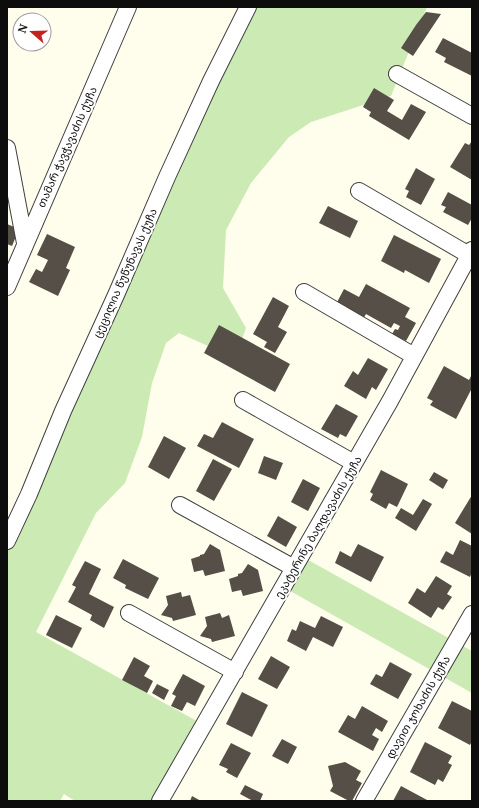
<svg xmlns="http://www.w3.org/2000/svg" width="479" height="808" viewBox="0 0 479 808" font-family="'Noto Serif','Noto Sans Georgian',serif">
<style>
.green{fill:#ccebb4}
.building{fill:#564f48}
.lines{fill:none;stroke-linecap:round;stroke-linejoin:round}
.street-casing{stroke:#404040;stroke-width:18}
.street{stroke:#fff;stroke-width:16}
.labels{text-anchor:middle;stroke-width:4;stroke-linejoin:round;paint-order:stroke}
.street-label{font-size:11px;fill:#0d0d0d;stroke:#fff}
</style>
<rect width="100%" height="100%" fill="#fffdec"/>
<path class="green" d="M248 7H427L391 96 311 122 289 137 251 183 226 230 223 288 246 328 238 350 219 351 179 333 166 343 152 383 142 437 125 483 96 513 36 632 204 725 160 801H75L64 794 60 801H7V541Z
M301 556 472 651V693L283 587Z"/>
<path class="building" d="M426 12 441 14 413 56 401 48 416 25Z
M443 38 472 53V76L444 62 446 58 435 52Z
M374 88 394 100 387 111 402 120 411 104 426 112 409 140 369 116 371 112 363 107Z
M472 141V180L450 167 465 143 469 145Z
M416 168 435 179 421 205 406 197 409 191 405 189Z
M448 192 472 205V218L468 225 443 212 446 207 441 205Z
M328 206 358 221 350 238 319 223Z
M7 224 19 229 12 246 7 244Z
M47 234 75 247 66 268 70 270 58 296 29 282 36 269 42 272 48 260 37 255Z
M394 235 441 259 429 283 405 270 404 273 381 261Z
M366 284 410 308 405 317 416 323 406 341 392 334 395 329 398 330 400 326 394 323 391 328 366 314 362 321 335 306 344 289 359 297Z
M273 297 289 306 278 327 287 332 275 353 264 347 267 342 253 334Z
M219 325 290 364 275 392 204 353Z
M368 358 388 369 376 390 372 387 366 399 344 386 353 371 358 375Z
M444 366 469 380 472 374V388L456 419 430 405 433 401 427 398Z
M336 404 358 416 346 437 340 434 338 438 321 429Z
M222 422 254 439 239 468 197 446 204 434 213 438Z
M164 436 186 448 169 479 148 467Z
M264 456 283 463 276 480 258 473Z
M213 459 232 469 214 501 196 491Z
M381 470 408 484 397 507 389 503 386 509 370 500 373 494 370 492Z
M434 472 448 480 443 489 429 480Z
M303 479 320 488 308 511 291 502Z
M472 495V534L455 523Z
M423 499 432 504 416 531 395 518 401 508 413 515Z
M278 516 297 527 286 547 267 536Z
M460 540 472 546V572L470 577 440 562 446 551 453 555Z
M210 544 220 550 225 571 205 576 203 570 194 572 191 559 200 556V555L204 554Z
M358 544 384 557 371 582 335 563 340 551 351 557Z
M123 559 159 578 148 599 125 588 126 585 113 578Z
M85 561 101 569 89 594 114 607 104 628 90 620 92 615 68 602 76 587 72 585Z
M248 564 258 570 263 591 243 596 241 590 232 592 229 579 238 576V574L242 573Z
M436 576 452 586 447 594 452 597 443 610 438 607 431 618 408 603 417 588 425 593Z
M181 592 182 597 190 595 196 615 173 621 172 618 161 615 168 605 166 596Z
M220 613 222 618 229 615 235 636 212 642 211 639 200 636 207 626 205 617Z
M56 615 82 628 72 648 46 635Z
M321 616 343 627 333 647 313 637 306 651 287 641 292 629 296 631 300 621 315 628Z
M271 656 290 667 277 689 258 679Z
M134 657 150 666 144 676 153 681 147 693 122 680Z
M390 662 412 674 398 699 370 684 376 674 382 677Z
M183 674 205 686 195 706 187 702 182 711 171 706 176 696 172 694Z
M157 684 169 690 164 700 152 693Z
M242 692 268 705 252 737 226 724Z
M452 701 472 711V741L470 745 438 728Z
M362 706 388 721 382 732 376 728 372 735 379 739 373 751 338 732 348 715 355 719Z
M282 739 297 747 288 764 272 756Z
M425 742 452 756 448 763 452 765 443 782 438 779 435 785 410 772Z
M231 743 251 753 237 778 226 772 228 769 219 765Z
M345 762 361 771 356 780 362 783 352 801H349L330 791 333 786 328 766Z
M245 785 263 794 260 801H253L240 794Z
M401 786 429 801H393Z
M192 796 201 801H190Z"/>
<g class="lines">
<g class="street-casing">
<path id="street" d="M397 74 472 116
M7 148 25 243
M359 191 469 255
M7 287 128 7
M304 292 414 356
M243 400 354 463
M180 505 294 568
M7 541 29 494 63 411 116 295 167 177 211 81 248 7
M129 613 235 672
M160 801 390 401 472 250
M364 801 472 614"/>
</g>
<use href="#street" class="street"/>
</g>
<g class="labels">
<g class="street-label">
<text transform="translate(67 147) rotate(-66)" y="4">თამარ ჭავჭავაძის ქუჩა</text>
<text transform="translate(125 273) rotate(-66)" y="4">ცეცილია წუწუნავას ქუჩა</text>
<text transform="translate(318 527) rotate(-60)" y="4">ეკატერინე ბაღდავაძის ქუჩა</text>
<text transform="translate(418 707) rotate(-60)" y="4">დავით ჯოხაძის ქუჩა</text>
</g>
</g>
<rect width="479" height="808" fill="none" stroke="#0d0d0d" stroke-width="16"/>
<g transform="translate(32 32) rotate(290)"><circle r="19" fill="#ffffff" stroke="#9e9e9e"/>
<path d="M0-3L7 15L0 10L-7 15Z" fill="#c3231e"/>
<text y="-6" font-size="11" font-weight="bold" text-anchor="middle" fill="#0d0d0d">N</text>
</g>
</svg>
